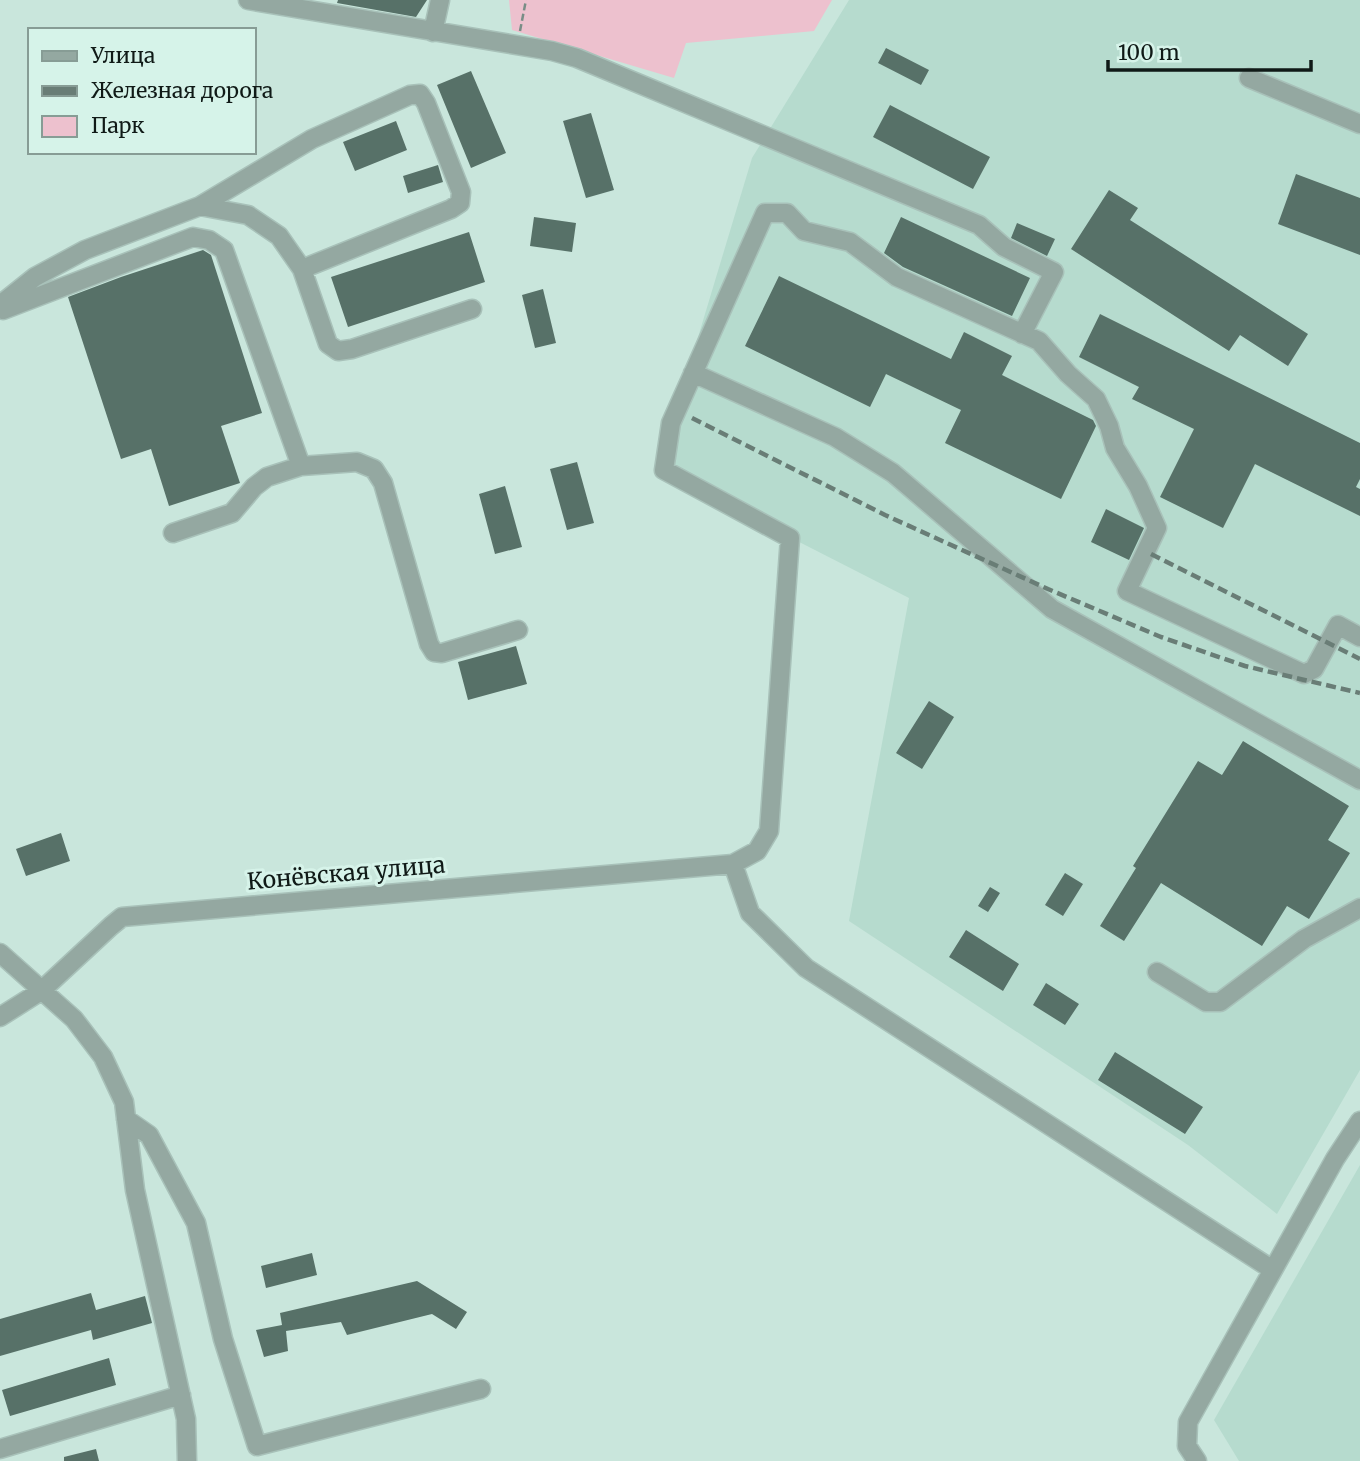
<svg xmlns="http://www.w3.org/2000/svg" width="1360" height="1461" viewBox="0 0 1360 1461" font-family="Merriweather,serif">
<style>
.built{fill:#b6dbce}
.green{fill:#edc1ce}
.building{fill:#577168}
.lines{fill:none;stroke-linecap:round;stroke-linejoin:round}
.minor-casing{stroke:#a8c1b9;stroke-width:21}
.path{stroke:#788d86;stroke-width:2.5;stroke-dasharray:7 3.5;stroke-linecap:butt}
.minor{stroke:#94a8a1;stroke-width:18}
.rail{stroke:#697d76;stroke-width:4.5;stroke-dasharray:10 5;stroke-linecap:butt}
.labels{text-anchor:middle;stroke-width:6;stroke-linejoin:round;paint-order:stroke}
.street-label{font-size:23px;fill:#101a17;stroke:#d6f3e9}
</style>
<rect width="100%" height="100%" fill="#c9e6dc"/>
<path class="built" d="M849 0H1360V1070L1277 1214 1188 1145 849 921 909 598 658 470 752 158Z
M1360 1165V1461H1239L1214 1420Z"/>
<path class="green" d="M509 0H832L814 31 686 43 674 78 512 30Z"/>
<path class="building" d="M338 0H427L416 17 337 3Z
M886 48 929 70 921 85 878 63Z
M471 71 506 153 471 168 437 85Z
M890 105 990 157 973 189 873 137Z
M591 113 614 190 586 198 563 121Z
M396 121 407 150 355 171 343 142Z
M438 165 443 182 408 193 403 176Z
M1296 174 1360 198V255L1278 224Z
M1109 190 1138 208 1130 220 1308 334 1288 366 1240 335 1229 351 1071 249Z
M534 217 576 223 572 252 530 246Z
M901 217 1030 278 1012 316 903 267 884 253Z
M1017 223 1055 239 1047 256 1011 238Z
M469 232 485 282 348 327 331 277Z
M203 250 211 255 262 413 221 426 240 483 169 506 151 449 121 459 68 297 121 277Z
M779 276 951 359 964 332 1012 356 1002 375 1093 420 1096 426 1061 499 945 443 961 410 886 374 870 407 745 346Z
M543 289 556 343 535 348 522 295Z
M1100 314 1360 443V479L1356 487 1360 489V516L1255 464 1223 528 1160 497 1194 429 1132 399 1139 387 1079 357Z
M577 462 594 523 567 530 550 469Z
M505 486 522 547 495 554 479 494Z
M1106 509 1144 528 1129 560 1091 542Z
M516 646 527 684 468 700 458 662Z
M929 701 954 717 922 769 896 753Z
M1243 741 1349 806 1328 840 1350 853 1309 919 1287 906 1262 946 1161 883 1124 941 1100 926 1136 868 1133 866 1198 761 1222 775Z
M61 833 70 861 26 876 16 849Z
M1065 873 1083 884 1063 916 1045 905Z
M990 887 1000 893 988 912 978 906Z
M966 930 1019 964 1003 991 949 957Z
M1046 983 1079 1004 1065 1025 1033 1005Z
M1115 1052 1203 1107 1185 1134 1098 1080Z
M312 1253 317 1275 266 1288 261 1266Z
M417 1281 467 1312 456 1329 432 1314 347 1335 341 1322 286 1331 288 1351 264 1357 256 1330 282 1325 280 1313Z
M91 1293 96 1310 145 1296 152 1323 93 1340 91 1330 0 1356V1319Z
M109 1358 116 1385 10 1416 2 1390Z
M96 1449 99 1461H64V1457Z"/>
<g class="lines">
<g class="minor-casing">
<path id="minor" d="M248 0 552 51 577 58 979 225 1004 247 1054 272 1022 334
M433 32 440 0
M1249 78 1360 124
M302 269 328 344 338 351 352 349 472 309
M0 305 35 277 85 250 200 206 312 139 410 95 420 94 426 103 461 192 460 203 451 209 302 269 279 236 248 215 200 206
M3 310 193 237 209 240 224 250 301 466 267 477 254 487 232 513 173 533
M693 373 835 437 893 473 1052 609 1360 780
M301 466 357 462 374 469 383 483 429 644 434 652 442 653 518 630
M733 864 750 913 806 968 1273 1270
M0 953 74 1019 103 1057 124 1102 135 1190 186 1419 187 1461
M1157 972 1206 1002H1220L1304 939 1360 908
M0 1017 41 991 111 926 122 917 733 864 757 851 769 831 790 538 664 470 671 423 765 213H787L804 231 850 242 897 277 1039 341 1068 374 1096 399 1109 426 1115 448 1138 486 1157 528 1127 591 1304 674 1314 669 1338 625 1360 637
M126 1119 149 1135 196 1223 223 1339 257 1446 481 1389
M0 1449 181 1395
M1197 1461 1187 1446 1188 1422 1335 1159 1360 1121"/>
</g>
<path class="path" d="M520 31 526 0"/>
<use href="#minor" class="minor"/>
<path class="rail" d="M692 418 885 515 1048 589 1161 637 1245 666 1360 693
M1151 554 1360 659"/>
</g>
<g class="labels">
<g class="street-label">
<text transform="translate(346 873) rotate(-5)" y="8">Конёвская улица</text>
</g>
</g>
<rect x="28" y="28" width="228" height="126" fill="#d6f3e9" stroke="#879c95" stroke-width="2"/>
<rect x="42" y="51" width="35" height="10" fill="#94a8a1" stroke="#879c95" stroke-width="2"/>
<text x="91" y="63" font-size="21" fill="#101a17">Улица</text>
<rect x="42" y="86" width="35" height="10" fill="#697d76" stroke="#879c95" stroke-width="2"/>
<text x="91" y="98" font-size="21" fill="#101a17">Железная дорога</text>
<rect x="42" y="116" width="35" height="21" fill="#edc1ce" stroke="#879c95" stroke-width="2"/>
<text x="91" y="133" font-size="21" fill="#101a17">Парк</text>
<path d="M1108 60v10h203v-10" fill="none" stroke="#101a17" stroke-width="3.5"/>
<text x="1118" y="60" font-size="21" fill="#101a17" stroke="#d6f3e9" stroke-width="5" paint-order="stroke">100 m</text>
</svg>
